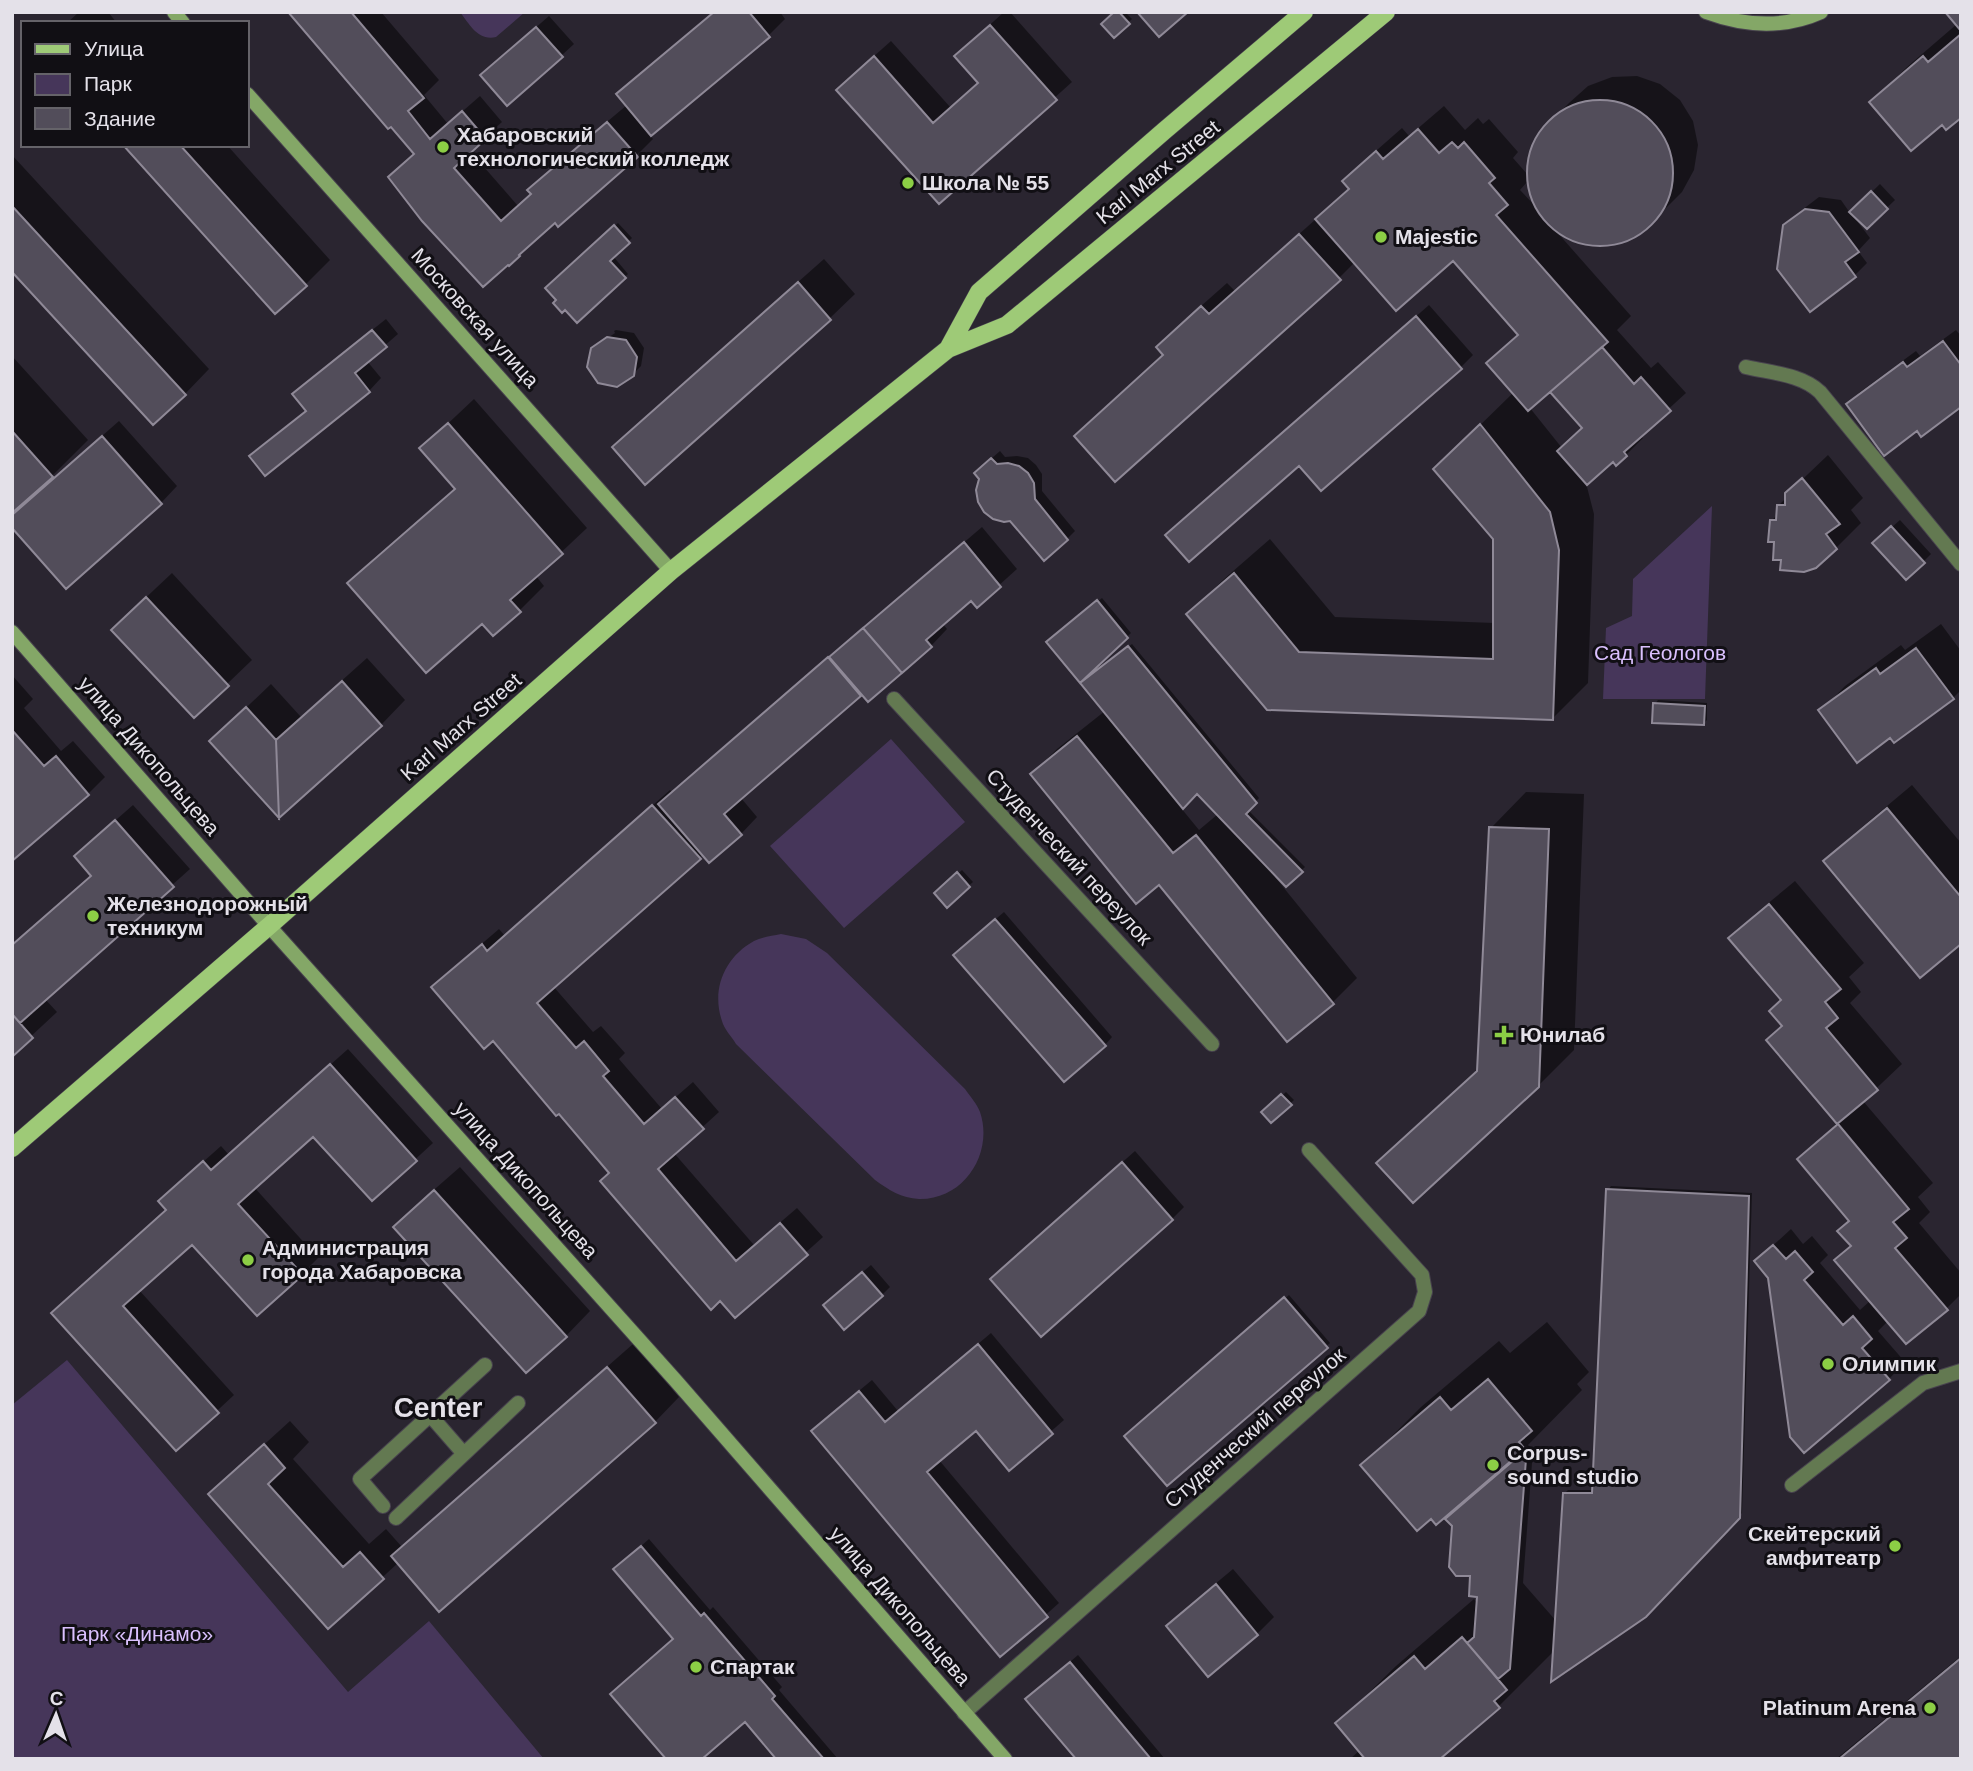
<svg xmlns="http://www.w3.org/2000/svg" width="1973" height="1771" viewBox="0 0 1973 1771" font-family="Arial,sans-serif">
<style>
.green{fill:#46365a}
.shadow{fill:#0007;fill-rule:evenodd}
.building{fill:#524d5a;stroke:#8f8997;stroke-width:2}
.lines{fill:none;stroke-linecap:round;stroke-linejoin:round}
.street-casing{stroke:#48434e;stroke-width:16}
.secondary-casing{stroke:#48434e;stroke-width:16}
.primary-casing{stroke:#48434e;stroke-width:19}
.street{stroke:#637951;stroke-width:14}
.secondary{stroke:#84a767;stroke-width:14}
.primary{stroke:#9eca77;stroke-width:18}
.poi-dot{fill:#8cce45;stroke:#110f14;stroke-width:2.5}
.labels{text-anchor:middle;stroke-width:6;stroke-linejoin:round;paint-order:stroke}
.poi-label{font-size:21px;font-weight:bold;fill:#e4e1e9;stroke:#110f14;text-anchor:start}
.street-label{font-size:21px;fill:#e4e1e9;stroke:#110f14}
.park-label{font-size:21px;fill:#dac0fe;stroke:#110f14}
.district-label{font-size:28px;font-weight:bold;fill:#e4e1e9;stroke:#110f14}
</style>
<rect width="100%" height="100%" fill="#2a2530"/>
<path class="green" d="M460 12H525L496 37C478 41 470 25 460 12Z
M1712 506 1705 699H1603L1606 628 1632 616 1633 579Z
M891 739 965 822 844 928 770 846Z
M781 934 806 939 827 953 965 1089C970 1096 977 1104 980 1112 994 1153 964 1200 919 1199 901 1198 889 1190 875 1180L736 1044C732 1037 724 1029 722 1021 711 989 725 957 754 941 762 937 772 936 781 934Z
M67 1360 348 1692 429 1621 544 1759H12V1405Z"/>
<path class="shadow" d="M79 12H108L117 23H67Z
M290 12H381L439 80 424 95 448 124 480 96 502 122 470 151 518 206 532 193 529 190 546 173 627 105 618 94 635 78 713 12H780L785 19 769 35 650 135 653 139 637 155 558 224 555 220 535 238 390 177 415 153Z
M1004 12H1010L1072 82 939 202 855 73 891 41 951 108 980 82 973 40Z
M1116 12H1125L1132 19 1114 36Z
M1961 12V116L1943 122 1872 102 1907 67 1957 24Z
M549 16 574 44 561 56 495 63Z
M1637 76 1660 84 1680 100 1693 121 1698 145 1694 170 1682 192 1657 217 1640 233 1619 242 1597 245 1575 240 1556 231 1631 316 1617 330 1651 368 1658 362 1686 393 1640 435 1643 438 1626 455 1616 463 1613 460 1586 483 1594 514 1588 683 1553 718 1268 708 1188 614 1224 579 1270 539 1335 617 1495 623V538L1471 434 1514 392 1488 363 1519 334 1453 259 1355 262 1339 278 1076 436 1165 354 1158 347 1183 322 1227 283 1235 291 1325 211 1350 187 1344 181 1369 157 1402 128 1409 136 1444 106 1465 130 1478 118 1483 124 1489 119 1518 152 1513 158 1529 176 1528 170 1533 148 1544 128 1569 103 1588 86 1612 77ZM1529 180 1531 192 1538 209 1520 190ZM1557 384 1584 427 1562 448 1530 408Z
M126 145H227L330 260 305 285Z
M12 155 209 369 185 394 12 269Z
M1880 184 1895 200 1867 227 1855 215 1854 217 1870 238 1858 251 1867 263 1855 275 1810 309 1785 226 1798 213 1819 197 1841 200 1850 213Z
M618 223 632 238 613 256 628 274 577 320 547 288Z
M824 259 855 294 830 318 645 482 614 447 639 423Z
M1429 305 1473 355 1461 367 1321 489 1300 463 1167 535Z
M386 319 398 334 367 361 381 378 369 391 265 473 264 444 307 410 295 394 307 382Z
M616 330 634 333 644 348 641 366 633 374 597 345 615 333 614 331Z
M1956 330 1961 336V405L1918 429 1848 404 1860 392 1916 351 1920 356Z
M12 356 88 440 51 477 53 479 119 421 177 486 161 503 12 516 26 503 24 500 12 510Z
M474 399 587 528 536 576 544 586 519 611 483 622 349 583 374 558 456 487 422 448Z
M1000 451 1005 457 1017 456 1028 458 1036 465 1042 474V491L1075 531 1067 539 984 465Z
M1828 455 1863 498 1851 510 1861 523 1836 548 1782 558 1775 541 1771 521 1778 514V506L1787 497V494Z
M1900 520 1931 554 1923 562 1883 535Z
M982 527 1017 569 977 605 971 598 942 623 947 629 931 646 862 692 741 798 757 817 741 834 703 854 553 986 593 1032 601 1026 625 1053 619 1059 662 1109 693 1082 719 1112 674 1153 754 1245 797 1208 823 1237 735 1316 611 1172 450 971 499 929 505 936 670 790 672 792Z
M172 573 252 660 227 684 138 605Z
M1102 598 1131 633 1088 674 1090 675 1132 644 1259 798 1248 810 1305 867 1286 885 1277 875 1275 877 1357 978 1332 1003 1159 883 1032 774 1057 749 1105 711 1049 642ZM1197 792 1218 814 1199 830 1181 808Z
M1941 624 1961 651V690L1953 698 1890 735 1821 711 1845 686 1901 645 1905 650Z
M367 658 405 700 381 725 279 815 211 741 271 684 301 717Z
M12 675 33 699 24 708 61 751 73 741 105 777 88 794 12 859Z
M1658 700 1707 703V720L1703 724 1655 704Z
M1912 785 1961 843V942L1825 861 1850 837Z
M1526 792 1584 794 1574 1050 1538 1086 1379 1163 1414 1128 1479 1068 1491 828Z
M133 805 190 869 45 999 57 1012 12 1054V946L93 875V840Z
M962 870 973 882 947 905 936 893Z
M1795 881 1864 963 1849 977 1861 992 1850 1003 1902 1064 1863 1101 1933 1183 1918 1197 1930 1212 1919 1223 1961 1273V1294L1946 1309 1888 1321 1878 1331 1905 1362 1889 1379 1804 1451 1770 1278 1756 1261 1791 1229 1803 1244 1812 1236 1828 1255 1820 1263 1860 1310 1871 1300 1837 1260 1852 1245 1851 1220 1799 1159 1838 1122 1783 1025 1782 1000 1731 939 1755 914Z
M1004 912 1112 1037 1105 1045 963 947Z
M348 1049 433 1143 372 1199 313 1134 254 1187 318 1258 302 1274 192 1242 139 1290 234 1395 176 1449 54 1313 168 1210 177 1185 221 1146 229 1155Z
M1286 1092 1294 1100 1272 1121 1264 1112Z
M1135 1151 1184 1207 1172 1219 1004 1267Z
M460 1167 590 1311 566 1336 420 1202Z
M1611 1186 1752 1193 1742 1513 1645 1616 1555 1650 1499 1706 1437 1759H1350L1360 1750 1337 1724 1396 1666 1474 1599 1478 1604 1479 1596 1454 1526 1445 1516 1363 1465 1421 1407 1499 1341 1510 1353 1547 1322 1589 1372 1577 1384 1582 1390 1528 1445 1533 1450 1523 1583 1557 1622 1564 1494 1568 1490H1593L1608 1190ZM1526 1446 1529 1449 1453 1514V1509Z
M871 1265 890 1287 882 1295 833 1297Z
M1289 1295 1330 1343 1168 1483 1126 1436Z
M991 1333 1064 1420 1009 1468 976 1429 939 1460 1059 1603 1001 1655 825 1419 872 1380 898 1411Z
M633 1344 679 1397 655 1422 398 1563 328 1627 210 1494 290 1421 309 1442 293 1459 369 1544 386 1529 402 1547Z
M649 1539 710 1610 713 1607 782 1687 779 1690 838 1759H778L623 1562Z
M1233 1569 1274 1617 1257 1634 1209 1674 1168 1626 1185 1609Z
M1078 1655 1165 1759H1078L1036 1691Z
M1961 1656V1759H1836Z"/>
<path class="building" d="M288 12H351L424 98 408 111 430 139 462 111 486 139 454 168 501 221 531 194 527 190 607 122 638 157 558 227 555 223 519 255 520 256 509 266 508 265 483 287 422 221 388 177 414 154 391 127 388 129Z
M714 12H749L770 37 651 136 616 94Z
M1114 12H1119L1130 24 1114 38 1101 24Z
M1137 12H1188L1159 37Z
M1945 12H1961V31Z
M990 25 1057 100 939 204 836 90 874 56 933 123 978 83 954 56Z
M536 27 563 57 507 106 480 75Z
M1961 34V118L1946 130 1942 125 1911 151 1869 102 1923 56 1928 62Z
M1527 173a73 73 0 1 1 146 0a73 73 0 1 1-146 0Z
M1418 129 1439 153 1452 142 1458 148 1464 142 1495 178 1489 183 1508 205 1496 215 1608 342 1528 411 1486 363 1518 335 1453 261 1396 311 1315 219 1349 189 1342 181 1376 151 1383 159Z
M123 145H180L307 286 275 314Z
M1871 191 1888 209 1867 229 1849 212Z
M12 206 186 395 153 425 12 272Z
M1805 209 1829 212 1859 252 1845 262 1856 277 1810 312 1777 269 1783 225Z
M614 225 630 243 610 261 626 278 577 323 565 310 562 313 553 303 556 300 545 288Z
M1299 234 1341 280 1115 482 1074 436 1163 355 1156 347 1201 306 1209 314Z
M798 282 831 320 645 485 612 447Z
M1416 316 1462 369 1321 491 1299 466 1189 562 1165 535Z
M372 330 387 347 355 373 370 392 265 476 249 456 306 411 292 394Z
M607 337 626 340 637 357 634 376 617 387 598 383 587 367 591 348Z
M1943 341 1961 365V407L1921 437 1917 431 1884 456 1846 404 1903 362 1907 367Z
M1602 347 1634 384 1641 377 1671 411 1624 452 1627 456 1616 466 1613 462 1587 485 1557 451 1582 428 1550 392Z
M448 423 563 554 510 600 521 612 493 636 482 624 426 673 347 583 455 489 419 448Z
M1480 424 1550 512 1559 550 1553 720 1267 710 1186 614 1234 573 1299 652 1493 659V539L1433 469Z
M12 431 53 477 12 513Z
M102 436 162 504 66 589 12 528V515Z
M991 458 997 464 1008 463 1019 466 1028 473 1034 483 1035 499 1068 540 1044 561 1010 521 1004 522 993 519 984 512 978 502 976 490 979 479 974 473Z
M1802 478 1840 524 1826 534 1837 549 1816 568 1804 572 1780 570 1781 560H1773L1774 542H1768L1770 520H1776L1777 505H1785V493Z
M1891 526 1925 563 1906 580 1872 543Z
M964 542 1001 587 977 608 971 601 926 640 932 647 902 673 863 628Z
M146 597 229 686 194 718 111 630Z
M1097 600 1128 638 1080 683 1046 642Z
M863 628 902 673 868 702 829 657Z
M1128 646 1257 803 1246 814 1303 872 1286 887 1197 794 1183 809 1080 683Z
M1916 648 1954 699 1894 743 1890 738 1857 763 1818 710 1876 668 1880 674Z
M828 657 861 696 724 814 742 835 709 863 658 804Z
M342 681 382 726 279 818 276 740Z
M1653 703 1705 706 1704 725 1652 723Z
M246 707 276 740 279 818 209 741Z
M12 730 44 766 56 756 89 795 12 861Z
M1077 736 1173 853 1196 835 1334 1004 1287 1042 1159 885 1136 904 1030 774Z
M652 805 701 859 537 1003 576 1048 584 1041 609 1071 603 1076 644 1124 675 1097 704 1129 658 1169 736 1261 780 1223 808 1255 735 1318 720 1301 711 1310 600 1181 609 1173 559 1114 556 1116 493 1041 484 1049 431 987 482 944 487 951Z
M1887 808 1961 897V944L1920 978 1823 861Z
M115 820 174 887 20 1023 12 1014V945L91 876 74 856Z
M1489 827 1549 829 1539 1087 1413 1203 1376 1163 1477 1071Z
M957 872 970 887 947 908 934 893Z
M1769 904 1841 989 1825 1002 1838 1018 1826 1028 1878 1090 1837 1124 1766 1040 1782 1026 1769 1011 1781 1000 1728 938Z
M995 919 1106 1046 1064 1082 953 955Z
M12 1014 33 1038 12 1057Z
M330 1064 417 1161 372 1201 313 1137 238 1204 303 1275 257 1316 192 1245 123 1306 219 1413 176 1451 51 1313 166 1210 158 1201 203 1161 211 1170Z
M1281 1094 1292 1105 1271 1123 1261 1112Z
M1838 1124 1909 1209 1893 1222 1907 1238 1895 1248 1948 1310 1906 1344 1834 1260 1851 1246 1837 1231 1849 1221 1797 1159Z
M1122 1162 1173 1220 1041 1337 990 1279Z
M1606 1189 1749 1196 1740 1518 1646 1617 1551 1682 1563 1493H1592Z
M434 1190 567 1337 526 1373 393 1227Z
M1773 1245 1786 1259 1795 1251 1813 1272 1804 1280 1843 1325 1853 1316 1872 1339 1862 1348 1890 1380 1804 1453 1790 1437 1768 1278 1754 1261Z
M862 1272 883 1296 844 1330 823 1305Z
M1284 1297 1328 1348 1167 1486 1124 1436Z
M978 1344 1053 1434 1009 1471 976 1431 927 1472 1048 1617 1000 1657 811 1431 859 1391 885 1422Z
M607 1367 656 1423 439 1612 391 1556Z
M1488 1379 1532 1431 1519 1442 1525 1449 1436 1525 1431 1519 1417 1531 1360 1465 1440 1397 1451 1410Z
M1488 1379 1532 1431 1519 1442 1525 1449 1436 1525 1431 1519 1417 1531 1360 1465 1440 1397 1451 1410Z
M264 1444 285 1468 268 1484 343 1567 360 1552 384 1579 328 1629 208 1494Z
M1521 1454 1526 1459 1510 1669 1498 1679 1467 1643 1474 1637 1477 1597 1469 1596 1470 1576H1456L1449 1567 1452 1526 1445 1519Z
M641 1546 701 1616 704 1613 775 1696 772 1699 824 1759H776L745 1722 702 1759H666L610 1694 673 1639 613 1569Z
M1216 1584 1258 1635 1208 1677 1166 1626Z
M1462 1637 1507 1690 1494 1701 1500 1708 1440 1759H1365L1335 1723 1414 1656 1425 1669Z
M1462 1637 1507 1690 1494 1701 1500 1708 1440 1759H1365L1335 1723 1414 1656 1425 1669Z
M1961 1658V1759H1839Z
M1070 1662 1151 1759H1076L1025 1699Z"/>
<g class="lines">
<g class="street-casing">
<path id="street" d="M1746 367C1771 373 1801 374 1820 392L1961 564
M894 699 1212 1044
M430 1415 464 1454
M1792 1485 1923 1383 1961 1371
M383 1506 360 1479 485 1365
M396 1518 518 1403
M964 1713 1419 1311 1425 1292 1422 1275 1309 1150"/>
</g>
<g class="secondary-casing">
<path id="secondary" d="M174 12 183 23
M1706 12C1744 26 1783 29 1821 12
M247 94 671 571
M12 632 269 926 676 1381 1005 1759"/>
</g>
<g class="primary-casing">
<path id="primary" d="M948 349 979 292 1164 131 1304 12
M12 1148 269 926 671 571 948 349 1007 325 1386 12"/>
</g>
<use href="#street" class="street"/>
<use href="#secondary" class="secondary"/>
<use href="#primary" class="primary"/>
</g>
<g class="poi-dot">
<circle cx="443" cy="147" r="7"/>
<circle cx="908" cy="183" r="7"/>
<circle cx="1381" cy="237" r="7"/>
<circle cx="93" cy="916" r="7"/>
<path d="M1500.5 1024.5h7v7h7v7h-7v7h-7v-7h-7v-7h7z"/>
<circle cx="248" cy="1260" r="7"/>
<circle cx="1828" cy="1364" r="7"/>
<circle cx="1493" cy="1465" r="7"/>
<circle cx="1895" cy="1546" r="7"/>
<circle cx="696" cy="1667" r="7"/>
<circle cx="1930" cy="1708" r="7"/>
</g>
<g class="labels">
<g class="poi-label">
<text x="457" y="142">Хабаровский<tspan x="457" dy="24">технологический колледж</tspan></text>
<text x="922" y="190">Школа № 55</text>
<text x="1395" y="244">Majestic</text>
<text x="107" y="911">Железнодорожный<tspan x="107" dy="24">техникум</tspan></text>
<text x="1520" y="1042">Юнилаб</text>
<text x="262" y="1255">Администрация<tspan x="262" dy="24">города Хабаровска</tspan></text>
<text x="1842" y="1371">Олимпик</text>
<text x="1507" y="1460">Corpus-<tspan x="1507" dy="24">sound studio</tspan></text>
<text x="1881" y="1541" text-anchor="end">Скейтерский<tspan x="1881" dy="24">амфитеатр</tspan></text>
<text x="710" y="1674">Спартак</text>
<text x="1916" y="1715" text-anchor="end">Platinum Arena</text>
</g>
<g class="street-label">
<text transform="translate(1158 172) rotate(-39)" y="7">Karl Marx Street</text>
<text transform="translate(475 318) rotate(48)" y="7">Московская улица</text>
<text transform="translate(461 727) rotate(-41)" y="7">Karl Marx Street</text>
<text transform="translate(149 756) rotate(49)" y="7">улица Дикопольцева</text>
<text transform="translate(1069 857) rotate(47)" y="7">Студенческий переулок</text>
<text transform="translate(526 1180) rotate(48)" y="7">улица Дикопольцева</text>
<text transform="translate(1255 1428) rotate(-41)" y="7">Студенческий переулок</text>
<text transform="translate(900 1606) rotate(49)" y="7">улица Дикопольцева</text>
</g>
<g class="park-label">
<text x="1660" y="660">Сад Геологов</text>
<text x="137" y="1641">Парк «Динамо»</text>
</g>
<g class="district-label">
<text x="438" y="1417">Center</text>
</g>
</g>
<rect width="1973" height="1771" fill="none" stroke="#e4e1e9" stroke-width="28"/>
<rect x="21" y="21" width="228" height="126" fill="#110f14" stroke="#656369" stroke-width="2"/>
<rect x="35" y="44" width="35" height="10" fill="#9eca77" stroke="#656369" stroke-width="2"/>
<text x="84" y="56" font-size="21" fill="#e4e1e9">Улица</text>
<rect x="35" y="74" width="35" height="21" fill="#46365a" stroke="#656369" stroke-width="2"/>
<text x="84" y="91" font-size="21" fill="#e4e1e9">Парк</text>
<rect x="35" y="108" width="35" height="21" fill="#524d5a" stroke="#656369" stroke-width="2"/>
<text x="84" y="126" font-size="21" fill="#e4e1e9">Здание</text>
<g transform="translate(56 1715) rotate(2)" stroke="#110f14" stroke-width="5" paint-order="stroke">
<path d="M0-5L12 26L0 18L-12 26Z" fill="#e4e1e9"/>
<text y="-10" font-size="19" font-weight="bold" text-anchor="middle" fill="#e4e1e9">С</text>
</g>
</svg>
